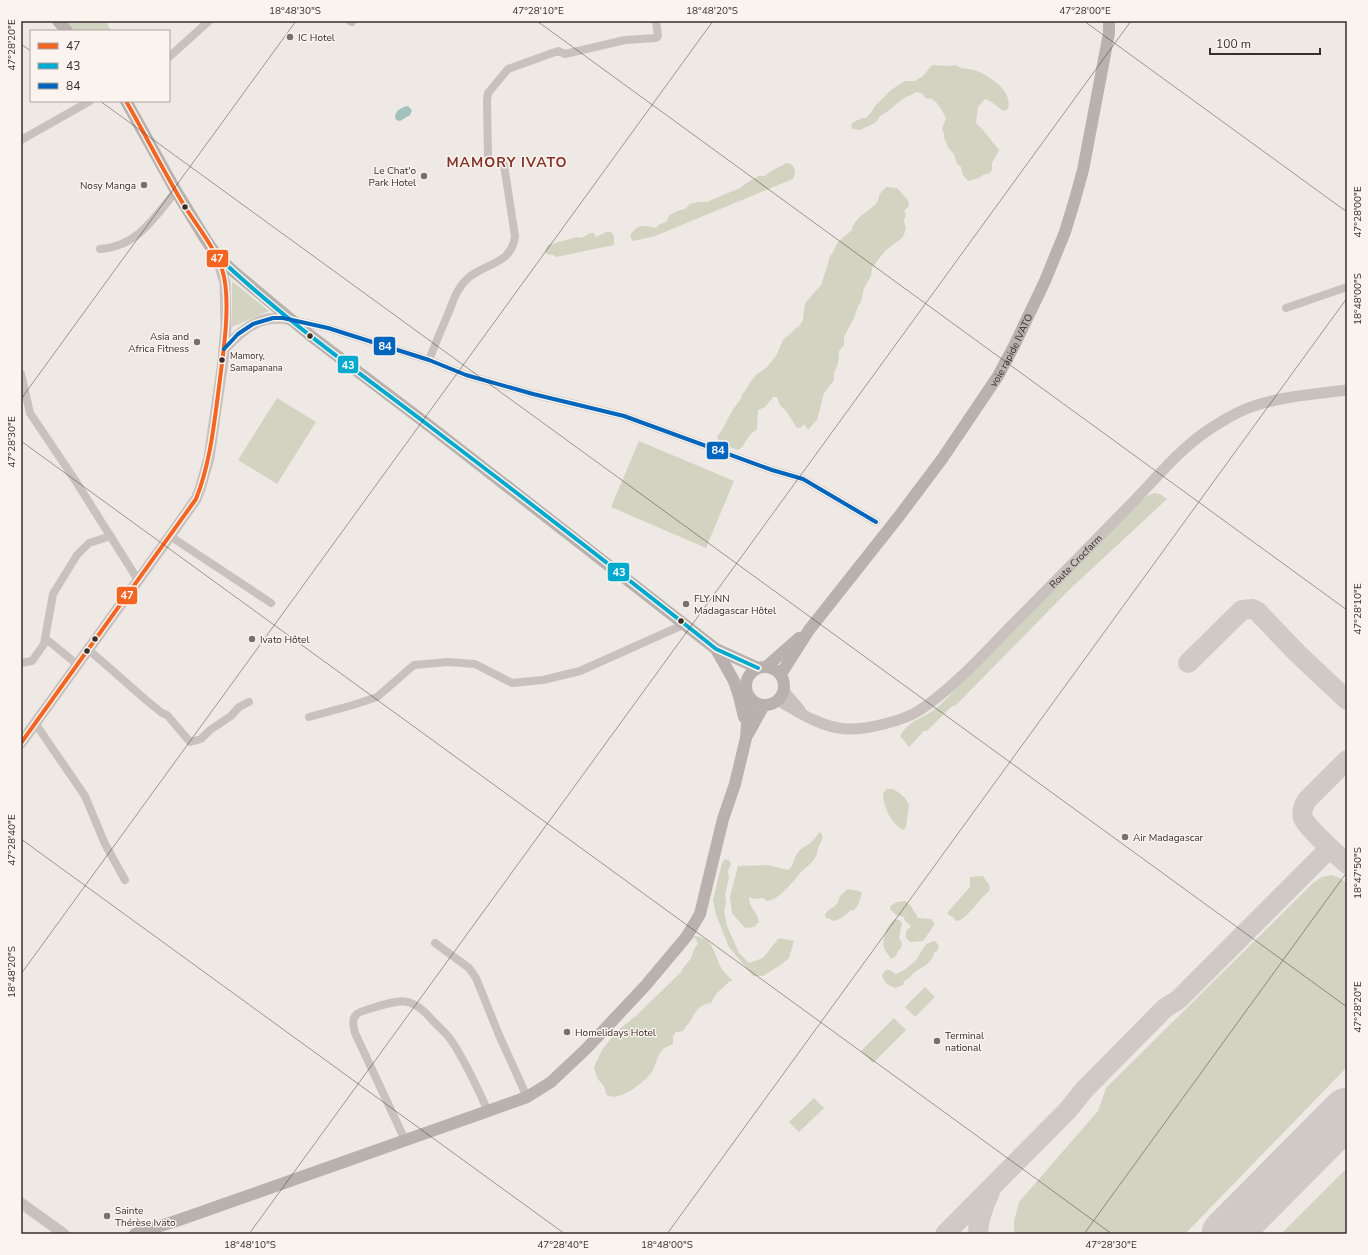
<svg xmlns="http://www.w3.org/2000/svg" width="1368" height="1255" viewBox="0 0 1368 1255" font-family="'Nunito Sans',sans-serif">
<style>
.green{fill:#d2d3c0}
.water{fill:#a2c0bc}
.lines{fill:none;stroke-linecap:round;stroke-linejoin:round}
.taxiway{stroke:#cfcac6;stroke-width:20}
.runway{stroke:#cfcac6;stroke-width:49}
.minor{stroke:#c8c1bd;stroke-width:8}
.tertiary{stroke:#c8c1bd;stroke-width:11}
.secondary{stroke:#b8b1ae;stroke-width:12}
.bus-1-casing{stroke:#faf3ee;stroke-width:7}
.bus-2-casing{stroke:#faf3ee;stroke-width:7}
.bus-3-casing{stroke:#faf3ee;stroke-width:7}
.bus-1{stroke:#f26522;stroke-width:4}
.bus-2{stroke:#00a9ce;stroke-width:4}
.bus-3{stroke:#0065bd;stroke-width:4}
.ticks{fill:none;stroke:#392e2b;stroke-width:1;stroke-opacity:0.45}
.poi-dot{fill:#786f6c;stroke:#faf3ee;stroke-width:1.5}
.bus-dot{fill:#392e2b;stroke:#faf3ee;stroke-width:1.5}
.labels{text-anchor:middle;stroke-width:3;stroke-linejoin:round;paint-order:stroke}
.bus-label{font-size:9px;fill:#392e2b;stroke:#faf3ee;text-anchor:start}
.poi-label{font-size:10px;fill:#392e2b;stroke:#faf3ee;text-anchor:start}
.street-label{font-size:10px;fill:#392e2b;stroke:#faf3ee}
.district-label{font-size:14px;font-weight:bold;letter-spacing:1px;fill:#843128;stroke:#faf3ee}
.line-badge{stroke:#faf3ee;stroke-width:1.5}
.badge-label{font-size:11px;text-anchor:middle;font-weight:bold;fill:#fff}
.neatline{fill:none;stroke:#392e2b;stroke-width:1.5}
.ticks-label{font-size:10px;text-anchor:middle;fill:#392e2b}
</style>
<rect width="100%" height="100%" fill="#eee9e5"/>
<path class="green" d="M64 21H106L111 31H74Z
M932 65 948 66 956 65C962 70 970 68 977 71 991 77 1013 91 1008 109L1004 111C996 107 993 101 985 99L978 107 976 123 983 130 999 150 992 163V169L990 173 983 175 979 178 968 181 963 175 961 167 957 164 954 154 949 149 944 138V133L942 129 946 118C943 112 938 102 932 99 930 98 927 99 925 98L923 94 916 92C912 95 908 96 904 98 895 104 890 111 880 116 876 126 869 124 861 130L853 129 851 127 852 123 862 118H866L872 111 875 106 891 90 905 81H915L923 76Z
M786 163 791 164C796 169 796 173 793 179L655 236 633 241 630 237C635 224 645 225 655 228L660 224 666 222 670 215 677 211 685 209 690 204 697 202H707L740 188 751 180 759 176H765C770 170 779 168 786 163Z
M886 187 897 188 908 200 909 206 904 211 906 214 904 221 906 229 903 237 885 251 872 268 871 276 864 288 861 302 858 306 854 318 844 337V345L839 351 838 364 834 372V380L824 393 817 420 808 430 804 424 802 427 797 428 786 411 780 405 777 397H773L765 407 758 410 757 429C755 431 751 433 749 436 745 441 745 446 738 450L727 446 723 447 720 444 717 436 721 432 733 409 741 399 742 394 746 390 751 381 756 375 767 367 776 356 783 340 800 325 803 320 804 309 806 302 821 285 827 267 830 256 833 252 838 242 852 230C855 213 880 209 879 195Z
M606 232H611L614 236V245L556 257 553 255 546 254 545 250 548 245 577 237 582 238 590 233H594L596 237Z
M232 281 269 311 232 327Z
M277 398 316 422 277 484 238 460Z
M639 441 734 481 706 548 611 507Z
M1154 493 1160 494 1167 499 1069 590 956 705 951 707 927 731H924L909 747 900 736C906 725 914 721 924 716 930 713 935 709 940 705L1143 499 1149 495Z
M887 789H893L898 792 905 798 909 805 906 827 903 830C891 823 883 807 883 793Z
M820 832C825 838 821 841 819 846 817 850 818 854 815 858 812 863 806 867 802 871 793 881 780 900 767 901L763 898 754 899 749 897C749 908 757 911 759 922L754 927 745 928 732 913 730 897 738 866 768 865 788 870C795 865 793 859 797 854 800 848 805 847 809 844 813 841 816 836 820 832Z
M725 859 729 860 731 864 728 871 729 877 725 895 726 903 724 911 727 926 739 953 749 963 763 958 779 938 794 941 789 958 782 964 763 976H753L729 947 716 915 713 900 722 863Z
M1331 875 1338 877 1347 883V1067L1185 1234H1014V1221L1019 1202 1098 1111 1106 1088 1313 883 1322 877Z
M983 876 990 886 989 891C980 898 965 922 956 921L953 917 950 916 947 913 970 887V877Z
M848 889 859 891 862 893C860 898 859 905 855 909 850 913 853 907 849 912 843 917 840 920 832 921L830 919 826 918 825 915C830 905 836 911 840 896Z
M905 901 911 906 918 918 931 919 935 924 923 941 910 942 906 938V931L911 926 905 921 904 917 896 915 891 910 890 906 897 902Z
M896 919 899 920 902 923 899 938 902 943 901 948 898 951 896 956 891 959C889 955 885 951 884 948 881 940 888 922 896 919Z
M692 936C714 936 713 953 722 969 724 973 730 977 733 981H730L716 994 711 1003C701 1004 697 1009 692 1018 690 1023 686 1025 683 1031L676 1032 673 1036V1044C657 1050 659 1057 653 1070 648 1080 621 1101 609 1096 605 1095 606 1092 605 1089 604 1085 600 1082 598 1079 596 1075 595 1071 594 1067L602 1050 616 1032 637 1015 681 972C684 965 688 963 691 958 694 952 692 950 698 944L696 939Z
M935 941 939 946 938 950 934 953C932 963 924 966 916 971 910 975 913 977 904 981L903 985 895 988C888 985 884 983 882 975L886 970H890L896 974C904 971 911 965 917 959 923 950 923 943 935 941Z
M925 987 935 997 915 1017 905 1007Z
M894 1018 906 1030 873 1063 861 1051Z
M814 1098 824 1108 799 1132 789 1122Z
M1347 1168V1234H1281Z"/>
<path class="water" d="M408 106 412 110 410 115 400 121 396 120 395 116C396 110 402 107 408 106Z"/>
<g class="lines">
<path class="taxiway" d="M1188 663 1242 610 1252 609 1257 611 1297 653 1347 700
M1347 760 1307 800C1304 805 1301 812 1303 818 1307 828 1338 855 1347 864
M945 1234 1068 1110 1084 1090 1165 1008 1178 1000 1323 855 1330 852 1337 854
M978 1234C978 1219 984 1205 990 1192"/>
<path class="runway" d="M1226 1234 1347 1112"/>
<path class="minor" d="M350 21 352 22
M169 57 209 21
M21 140 90 101
M488 156 487 100 488 93 508 69 558 51 565 54 625 40 656 38 658 36 656 21
M100 249C137 247 155 217 176 191
M1286 308 1347 287
M296 321 328 328 429 360 466 375 533 394 624 416 772 470 803 479 876 522
M429 360C435 345 441 330 448 314 453 302 456 289 467 279 484 263 512 265 515 236L504 165
M21 374 30 413 75 480 138 580
M170 536 271 603
M45 638 78 665
M89 650 146 700 162 713 167 715 190 742 201 739 210 730 231 716 239 707 249 702
M21 663 32 661 44 644 53 594 77 555 89 543 111 536
M309 717 353 705 377 697 414 665 448 662 475 664 512 683 543 680 580 671 685 624
M35 723 85 796 105 844 125 880
M435 943 469 968 476 978 499 1035 527 1097
M405 1140 355 1033C352 1021 351 1014 366 1010 376 1007 397 999 407 1002 418 1004 427 1014 434 1022 440 1028 446 1033 451 1040 466 1062 477 1087 488 1111"/>
<g class="tertiary">
<path d="M224 349C244 328 261 313 292 320"/>
<path d="M784 691 800 710"/>
<path id="s1" d="M779 701C800 713 821 727 846 729 866 730 903 721 920 710 953 688 983 655 1010 627 1052 585 1093 543 1134 501 1160 474 1183 445 1216 425 1227 418 1241 410 1254 406 1284 396 1316 394 1347 390"/>
<path d="M21 743 170 536 196 499 200 489 209 458 223 361 226 326 225 283 217 256"/>
<path d="M21 1203 64 1234"/>
</g>
<g class="secondary">
<path d="M58 21 67 31"/>
<path d="M126 101 176 191 206 240 217 256 233 271 311 336 431 427 716 649 758 668"/>
<path d="M716 649 734 681 739 696 744 717"/>
<circle cx="765" cy="686" r="19"/>
<path d="M766 667 799 638"/>
<path id="s2" d="M781 674 809 630 900 515 942 459 998 376 1014 346 1045 281 1065 232 1075 199 1083 170 1109 33V21"/>
<path d="M748 734 764 705"/>
<path d="M135 1234 179 1220 488 1111 527 1097 551 1082 586 1049 646 985 687 936 700 914 723 819 735 784 746 738 749 697"/>
</g>
<g class="bus-1-casing">
<path id="bus-1" d="M21 743 196 499C210 464 214 425 219 387 223 354 232 300 222 269 214 247 198 227 185 207 164 172 146 136 126 101"/>
</g>
<g class="bus-2-casing">
<path id="bus-2" d="M217 256C282 318 357 371 428 425 525 499 621 573 716 649L758 668"/>
</g>
<g class="bus-3-casing">
<path id="bus-3" d="M224 349 238 334 253 324 273 318H283L328 328 429 360 466 375 533 394 624 416 772 470 803 479 876 522"/>
</g>
<use href="#bus-1" class="bus-1"/>
<use href="#bus-2" class="bus-2"/>
<use href="#bus-3" class="bus-3"/>
</g>
<path class="ticks" d="M537 21 1347 610M1084 21 1347 212M21 44 31 51M100 101 1347 1007M21 399 296 21M21 441 1112 1234M21 839 565 1234M21 974 713 21M249 1234 1131 21M667 1234 1347 298M1084 1234 1347 872"/>
<g class="poi-dot">
<circle cx="290" cy="37" r="4"/>
<circle cx="424" cy="176" r="4"/>
<circle cx="144" cy="185" r="4"/>
<circle cx="197" cy="342" r="4"/>
<circle cx="686" cy="604" r="4"/>
<circle cx="252" cy="639" r="4"/>
<circle cx="1125" cy="837" r="4"/>
<circle cx="567" cy="1032" r="4"/>
<circle cx="937" cy="1041" r="4"/>
<circle cx="107" cy="1216" r="4"/>
</g>
<g class="bus-dot">
<circle cx="185" cy="207" r="3.5"/>
<circle cx="310" cy="336" r="3.5"/>
<circle cx="222" cy="360" r="3.5"/>
<circle cx="681" cy="621" r="3.5"/>
<circle cx="95" cy="639" r="3.5"/>
<circle cx="87" cy="651" r="3.5"/>
</g>
<g class="labels">
<g class="bus-label">
<text x="230" y="359">Mamory,<tspan x="230" dy="12">Samapanana</tspan></text>
</g>
<g class="poi-label">
<text x="298" y="41">IC Hotel</text>
<text x="416" y="174" text-anchor="end">Le Chat'o<tspan x="416" dy="12">Park Hotel</tspan></text>
<text x="136" y="189" text-anchor="end">Nosy Manga</text>
<text x="189" y="340" text-anchor="end">Asia and<tspan x="189" dy="12">Africa Fitness</tspan></text>
<text x="694" y="602">FLY INN<tspan x="694" dy="12">Madagascar Hôtel</tspan></text>
<text x="260" y="643">Ivato Hôtel</text>
<text x="1133" y="841">Air Madagascar</text>
<text x="575" y="1036">Homelidays Hotel</text>
<text x="945" y="1039">Terminal<tspan x="945" dy="12">national</tspan></text>
<text x="115" y="1214">Sainte<tspan x="115" dy="12">Thérèse Ivato</tspan></text>
</g>
<g class="street-label">
<text dy="4" stroke="none"><textPath href="#s2" startOffset="398">voie rapide IVATO</textPath></text>
<text dy="4" stroke="none"><textPath href="#s1" startOffset="366">Route Crocfarm</textPath></text>
</g>
<g class="district-label">
<text x="507" y="167">MAMORY IVATO</text>
</g>
</g>
<g class="line-badge">
<rect x="206" y="249" width="23" height="19" rx="4" fill="#f26522"/>
<rect x="373" y="336" width="23" height="20" rx="4" fill="#0065bd"/>
<rect x="337" y="355" width="22" height="19" rx="4" fill="#00a9ce"/>
<rect x="706" y="441" width="23" height="19" rx="4" fill="#0065bd"/>
<rect x="607" y="562" width="23" height="20" rx="4" fill="#00a9ce"/>
<rect x="116" y="586" width="22" height="19" rx="4" fill="#f26522"/>
</g>
<g class="badge-label">
<text x="217" y="262">47</text>
<text x="385" y="350">84</text>
<text x="348" y="369">43</text>
<text x="718" y="454">84</text>
<text x="619" y="576">43</text>
<text x="127" y="599">47</text>
</g>
<rect width="1368" height="1255" fill="none" stroke="#faf3ee" stroke-width="44"/>
<rect x="30" y="30" width="140" height="72" fill="#faf3ee" stroke="#ada4a0"/>
<rect x="38" y="43" width="20" height="6" fill="#f26522" stroke="#ada4a0"/>
<text x="66" y="50" font-size="12" fill="#392e2b">47</text>
<rect x="38" y="63" width="20" height="6" fill="#00a9ce" stroke="#ada4a0"/>
<text x="66" y="70" font-size="12" fill="#392e2b">43</text>
<rect x="38" y="83" width="20" height="6" fill="#0065bd" stroke="#ada4a0"/>
<text x="66" y="90" font-size="12" fill="#392e2b">84</text>
<path d="M1210 48v6h110v-6" fill="none" stroke="#392e2b" stroke-width="2"/>
<text x="1216" y="48" font-size="12" fill="#392e2b" stroke="#faf3ee" stroke-width="3" paint-order="stroke">100 m</text>
<rect x="22" y="22" width="1324" height="1211" class="neatline"/>
<g class="ticks-label">
<text x="295" y="14">18°48'30"S</text>
<text x="538" y="14">47°28'10"E</text>
<text x="712" y="14">18°48'20"S</text>
<text x="1085" y="14">47°28'00"E</text>
<text transform="translate(11 45) rotate(-90)" y="4">47°28'20"E</text>
<text transform="translate(1357 212) rotate(-90)" y="4">47°28'00"E</text>
<text transform="translate(1357 299) rotate(-90)" y="4">18°48'00"S</text>
<text transform="translate(11 442) rotate(-90)" y="4">47°28'30"E</text>
<text transform="translate(1357 609) rotate(-90)" y="4">47°28'10"E</text>
<text transform="translate(11 840) rotate(-90)" y="4">47°28'40"E</text>
<text transform="translate(1357 873) rotate(-90)" y="4">18°47'50"S</text>
<text transform="translate(11 972) rotate(-90)" y="4">18°48'20"S</text>
<text transform="translate(1357 1007) rotate(-90)" y="4">47°28'20"E</text>
<text x="250" y="1248">18°48'10"S</text>
<text x="563" y="1248">47°28'40"E</text>
<text x="667" y="1248">18°48'00"S</text>
<text x="1111" y="1248">47°28'30"E</text>
</g>
</svg>
